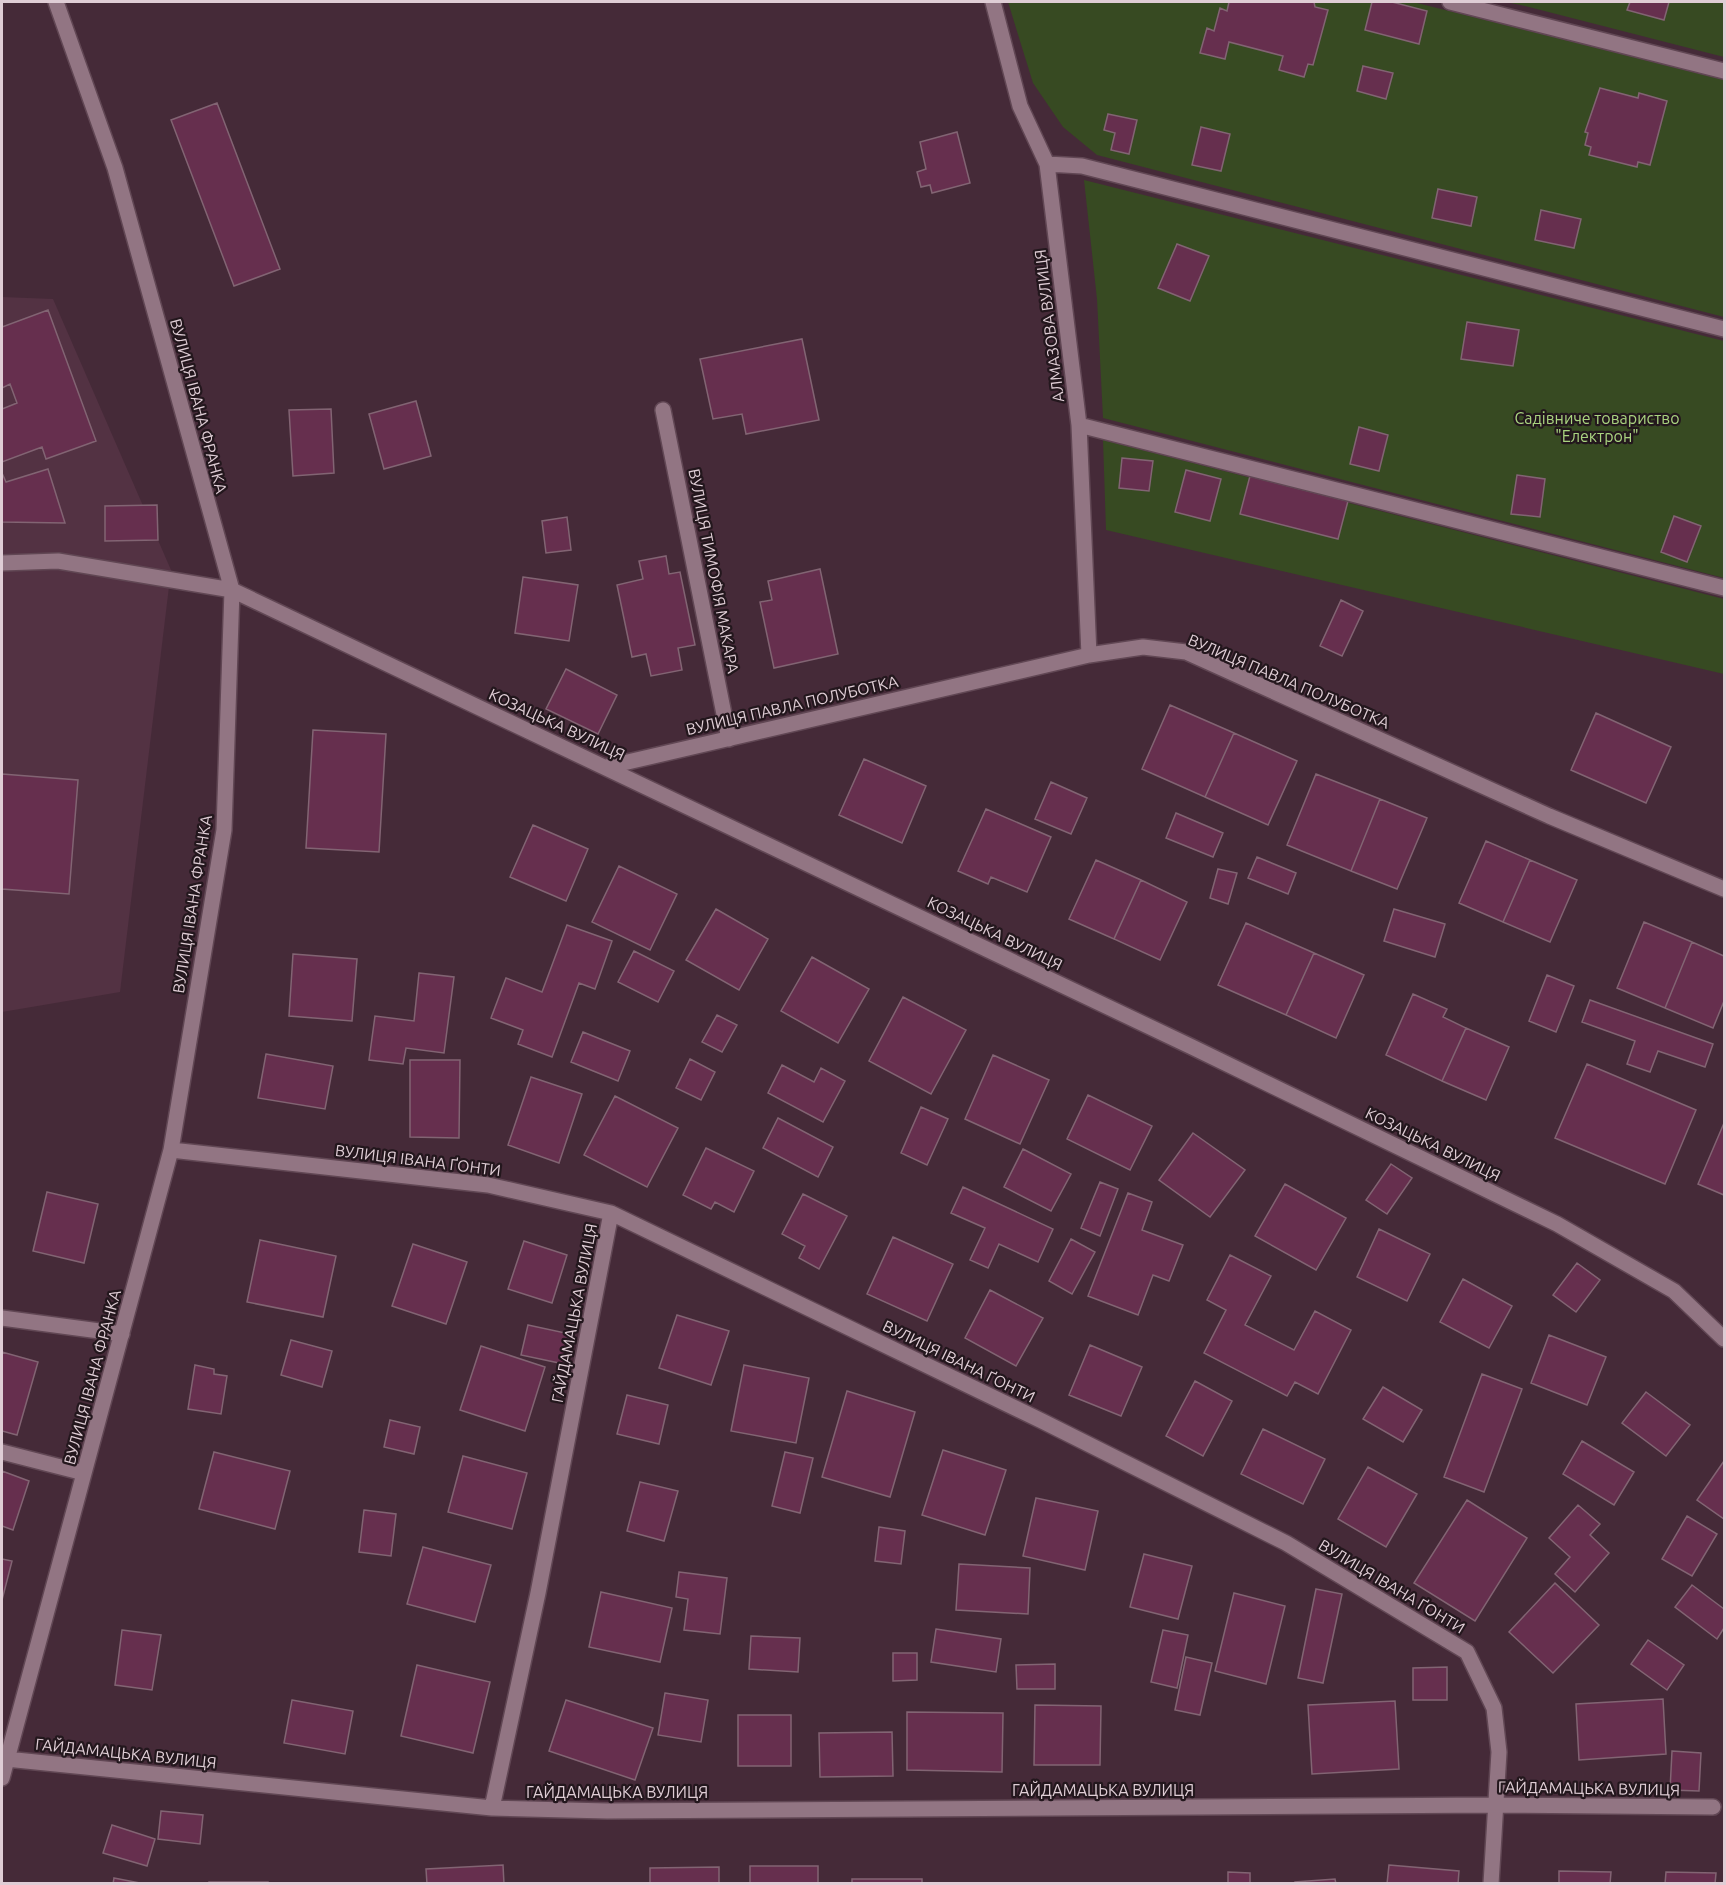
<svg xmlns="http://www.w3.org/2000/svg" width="1726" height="1885" viewBox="0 0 1726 1885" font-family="Ubuntu,sans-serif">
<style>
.built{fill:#533243}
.green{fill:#374a22}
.building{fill:#662f4e;stroke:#826473;stroke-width:1.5}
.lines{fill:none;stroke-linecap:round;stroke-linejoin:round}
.minor-casing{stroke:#614754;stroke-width:18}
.minor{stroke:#927583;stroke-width:15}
.labels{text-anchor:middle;stroke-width:4.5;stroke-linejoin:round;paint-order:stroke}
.street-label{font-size:16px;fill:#dfcdd5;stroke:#23171d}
.park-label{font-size:16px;fill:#aad480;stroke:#23171d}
</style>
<rect width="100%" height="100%" fill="#452a38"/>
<path class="built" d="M2 297 53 299 171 570 120 992 2 1012Z"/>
<path class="green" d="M1008 2H1413L1724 80V317L1097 155 1063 127 1033 83Z
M1506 2H1724V57L1525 6Z
M1084 180 1724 341V578L1103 418 1097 299Z
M1103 440 1724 599V674L1106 530Z"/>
<path class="building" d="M1229 2H1314L1315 7 1328 10 1313 65 1308 64 1304 77 1279 70 1283 56 1229 42 1225 59 1200 53 1207 28 1214 31 1220 8 1227 11Z
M1372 2H1392L1427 11 1419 44 1365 30Z
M1630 2H1669L1664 20 1627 10Z
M1363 66 1393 73 1386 99 1357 91Z
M1600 88 1638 98 1639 93 1667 101 1650 165 1638 162 1637 167 1589 155 1591 147 1585 145 1588 133 1585 132Z
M217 103 280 269 234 286 171 120Z
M1108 114 1137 120 1129 154 1111 150 1115 133 1104 130Z
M1201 127 1230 134 1221 171 1192 165Z
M957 132 970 183 932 193 930 185 921 187 917 172 926 169 920 142Z
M1438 189 1477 197 1471 226 1432 218Z
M1541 210 1581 219 1574 248 1535 240Z
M1177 244 1209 256 1190 301 1158 288Z
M48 310 96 441 46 459 42 447 2 462V409L17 403 10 384 2 388V327Z
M1467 322 1519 330 1513 366 1461 359Z
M802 339 819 420 746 434 742 414 713 419 700 359Z
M416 401 431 456 384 469 369 414Z
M331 409 334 473 293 476 289 410Z
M1359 427 1388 435 1379 471 1350 464Z
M1122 458 1153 461 1149 491 1119 488Z
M48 469 65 523 2 522V473L6 482Z
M1186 470 1221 479 1210 521 1175 512Z
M1517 475 1545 479 1540 517 1511 514Z
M1250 476 1348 501 1338 539 1240 514Z
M157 505 158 540 105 541V506Z
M1674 516 1701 526 1687 562 1661 552Z
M567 517 571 550 546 553 542 521Z
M666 556 669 574 680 572 695 645 678 648 682 670 651 676 646 654 632 657 617 585 643 579 639 561Z
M820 569 838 654 774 668 760 602 772 600 768 581Z
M523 577 578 585 569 641 515 633Z
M1341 600 1363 611 1342 656 1320 646Z
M566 669 617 695 598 734 546 709Z
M1170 705 1234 733 1205 797 1142 769Z
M1596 713 1671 747 1646 803 1571 770Z
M313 730 386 734 379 852 306 848Z
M1234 733 1297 761 1268 825 1205 797Z
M864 759 926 786 902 843 839 815Z
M2 774 78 780 69 894 2 889Z
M1316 774 1380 799 1351 871 1287 845Z
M1051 782 1087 798 1071 834 1035 819Z
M1380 799 1427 818 1397 889 1351 871Z
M986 809 1051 837 1027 892 991 877 988 884 958 871Z
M1176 813 1223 833 1213 857 1166 838Z
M533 825 588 849 566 901 510 877Z
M1486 841 1530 860 1503 922 1459 903Z
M1257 857 1296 873 1288 894 1248 878Z
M1096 860 1141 880 1114 939 1069 919Z
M1530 860 1577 880 1550 942 1503 922Z
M619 866 677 894 650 950 592 922Z
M1218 869 1237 873 1228 904 1210 898Z
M1141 880 1187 902 1160 960 1114 939Z
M716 909 768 939 739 990 686 960Z
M1394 909 1445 924 1435 957 1384 941Z
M1644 922 1692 942 1665 1008 1617 988Z
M1246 923 1314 953 1286 1015 1218 985Z
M567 925 612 941 595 989 579 983 552 1057 518 1044 523 1030 491 1018 506 978 542 992Z
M1692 942 1724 956V1001L1713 1028 1665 1008Z
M634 951 674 971 658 1002 618 982Z
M1314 953 1364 975 1336 1038 1286 1015Z
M293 954 357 959 352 1021 289 1016Z
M812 957 869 989 838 1043 781 1011Z
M419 973 454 977 444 1053 406 1048 403 1064 369 1060 375 1016 414 1021Z
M1547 975 1574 986 1556 1032 1529 1021Z
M1413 994 1447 1009 1443 1017 1466 1028 1442 1081 1386 1055Z
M903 997 966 1030 931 1094 869 1061Z
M1590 1000 1713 1044 1705 1067 1658 1051 1650 1072 1627 1064 1635 1041 1582 1022Z
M717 1015 737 1025 722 1052 702 1042Z
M1466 1028 1509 1047 1486 1100 1442 1081Z
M583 1032 630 1051 618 1081 571 1062Z
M266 1054 333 1066 325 1109 258 1098Z
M993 1055 1049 1080 1020 1144 965 1119Z
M690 1059 715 1072 701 1100 676 1088Z
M410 1060H460L459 1138 410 1137Z
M1587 1064 1696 1110 1665 1184 1555 1138Z
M782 1065 814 1082 821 1068 845 1081 823 1122 768 1093Z
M531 1077 582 1094 559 1163 508 1145Z
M1088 1095 1152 1126 1130 1170 1067 1139Z
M615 1096 678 1128 647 1187 584 1155Z
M921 1107 948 1119 927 1165 901 1153Z
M778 1118 833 1147 818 1177 763 1148Z
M1724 1123V1195L1698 1184Z
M1193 1133 1245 1170 1210 1217 1159 1180Z
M706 1148 754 1171 734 1212 715 1202 711 1209 683 1195Z
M1023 1149 1071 1174 1051 1211 1004 1187Z
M1391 1164 1412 1178 1387 1214 1366 1200Z
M1100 1182 1118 1189 1100 1236 1081 1228Z
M1285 1184 1346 1218 1316 1270 1255 1236Z
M963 1187 1053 1229 1038 1262 999 1244 988 1268 970 1260 985 1228 951 1213Z
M47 1192 98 1204 84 1263 33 1251Z
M1128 1193 1152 1202 1142 1230 1183 1245 1169 1281 1153 1275 1138 1315 1088 1296Z
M803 1194 847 1216 819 1269 799 1258 805 1246 782 1234Z
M1379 1229 1430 1254 1407 1301 1357 1277Z
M893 1237 953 1264 927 1321 867 1294Z
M1071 1239 1095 1252 1072 1294 1049 1281Z
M260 1240 336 1256 323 1317 247 1302Z
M524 1241 567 1255 552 1303 508 1289Z
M413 1244 467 1262 446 1324 392 1306Z
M1230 1255 1271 1276 1245 1325 1294 1350 1315 1311 1351 1330 1318 1394 1295 1382 1287 1396 1204 1353 1226 1310 1207 1300Z
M1577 1263 1600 1280 1576 1312 1553 1295Z
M1463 1279 1512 1306 1489 1348 1440 1322Z
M990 1290 1043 1318 1016 1366 965 1338Z
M677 1315 729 1331 711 1385 659 1368Z
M528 1325 570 1334 564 1364 521 1355Z
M1549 1335 1606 1357 1587 1405 1531 1383Z
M291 1340 332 1351 322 1387 281 1375Z
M1090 1345 1142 1367 1121 1416 1069 1395Z
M481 1346 545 1367 525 1431 460 1410Z
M2 1352 38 1362 17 1435 2 1431Z
M195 1365 214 1369V1374L227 1376 221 1414 188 1409Z
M744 1365 809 1378 796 1443 731 1431Z
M1482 1374 1522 1389 1484 1492 1444 1477Z
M1195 1381 1232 1401 1203 1456 1166 1436Z
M1383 1387 1422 1410 1403 1442 1363 1419Z
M847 1391 915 1412 890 1497 822 1477Z
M1646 1392 1690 1425 1666 1456 1622 1423Z
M627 1395 668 1405 659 1444 617 1434Z
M390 1420 420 1427 414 1454 384 1447Z
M1263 1429 1325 1459 1303 1504 1241 1474Z
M1582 1441 1634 1472 1614 1505 1563 1474Z
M943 1450 1006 1470 985 1535 922 1515Z
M214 1452 290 1471 275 1529 199 1509Z
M785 1452 813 1458 800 1513 772 1506Z
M463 1456 527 1473 512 1529 448 1512Z
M1724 1461V1519L1697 1500Z
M1368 1467 1417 1494 1386 1547 1338 1519Z
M2 1471 29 1481 13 1530 2 1526Z
M640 1482 678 1491 664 1541 627 1531Z
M1036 1498 1098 1511 1085 1570 1023 1556Z
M1467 1500 1527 1538 1475 1621 1414 1583Z
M1578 1505 1600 1524 1590 1535 1609 1553 1575 1592 1555 1574 1570 1557 1549 1538Z
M364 1510 396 1514 391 1556 359 1552Z
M1687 1516 1717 1534 1692 1576 1662 1559Z
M879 1527 905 1531 901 1564 875 1561Z
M423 1547 491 1565 475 1622 407 1604Z
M1144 1554 1192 1566 1178 1619 1130 1607Z
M2 1559 12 1561 2 1600Z
M959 1564 1030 1568 1028 1614 956 1610Z
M679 1572 727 1578 720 1634 684 1630 688 1599 676 1597Z
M1555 1583 1599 1625 1553 1673 1509 1632Z
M1692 1585 1724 1609V1628L1717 1639 1675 1607Z
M1316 1589 1342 1594 1323 1683 1298 1678Z
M601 1592 672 1608 660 1662 589 1647Z
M1234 1593 1285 1606 1266 1684 1215 1671Z
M936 1629 1001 1639 996 1672 931 1662Z
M122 1630 161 1635 152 1690 115 1685Z
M1163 1630 1188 1635 1177 1688 1151 1682Z
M751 1636 800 1638 798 1672 749 1669Z
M1648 1640 1684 1665 1667 1690 1631 1664Z
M893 1653H917V1680L893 1681Z
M1186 1657 1212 1663 1200 1715 1175 1710Z
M1055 1664V1689H1017L1016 1665Z
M417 1665 490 1682 473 1753 401 1736Z
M1447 1667V1700H1413V1668Z
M665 1693 708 1700 701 1742 658 1735Z
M1663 1699 1666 1754 1579 1760 1576 1704Z
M292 1700 353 1711 345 1754 284 1743Z
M566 1700 653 1728 635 1780 549 1751Z
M1395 1701 1399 1769 1312 1774 1308 1705Z
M1035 1705 1101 1706 1100 1765H1034Z
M907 1712 1003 1713 1002 1772 907 1770Z
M738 1715H791V1766H738Z
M892 1732 893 1776 820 1777 819 1733Z
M1672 1751 1701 1753 1699 1791 1670 1790Z
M161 1811 203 1815 200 1844 158 1839Z
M112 1825 155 1839 147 1866 103 1853Z
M503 1865 504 1884H427L426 1869Z
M1389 1865 1459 1871 1458 1884H1387Z
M750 1866H818V1884H750Z
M719 1867V1884H650V1868Z
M1559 1871 1611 1872 1610 1884H1559Z
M1228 1872 1250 1873V1884H1228Z
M1666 1872 1716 1873 1715 1884H1665Z
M114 1878 145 1884H113Z
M852 1879H922V1884H852Z
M1335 1879 1336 1884H1295V1882Z
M209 1882H268V1884H209Z"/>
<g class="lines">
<g class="minor-casing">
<path id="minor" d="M993 2 1020 106 1047 164 1079 425 1089 655
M1450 2 1724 71
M1047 164 1082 166 1724 329
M663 410 729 739
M1079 425 1724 588
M2 563 58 561 232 590 1192 1047 1557 1224 1674 1291 1724 1339
M606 767 1089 655 1143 647 1186 652 1549 816 1724 889
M171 1150 488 1185 611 1213 1042 1421 1286 1543 1467 1652 1494 1708 1499 1752 1491 1884
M2 1318 122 1334
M2 1452 84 1473
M6 1759 492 1808 607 1811 1494 1805 1713 1807
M2 1778 171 1150 224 830 232 590 115 168 56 2
M492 1808 538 1593 611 1213"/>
</g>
<use href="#minor" class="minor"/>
</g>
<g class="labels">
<g class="street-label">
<text transform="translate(1049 326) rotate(-97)" y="6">АЛМАЗОВА ВУЛИЦЯ</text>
<text transform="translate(199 406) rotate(75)" y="6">ВУЛИЦЯ ІВАНА ФРАНКА</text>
<text transform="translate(714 571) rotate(79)" y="6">ВУЛИЦЯ ТИМОФІЯ МАКАРА</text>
<text transform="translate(1289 681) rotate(23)" y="6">ВУЛИЦЯ ПАВЛА ПОЛУБОТКА</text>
<text transform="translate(792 705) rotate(-13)" y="6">ВУЛИЦЯ ПАВЛА ПОЛУБОТКА</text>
<text transform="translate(557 724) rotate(25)" y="6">КОЗАЦЬКА ВУЛИЦЯ</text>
<text transform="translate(192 904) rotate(-81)" y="6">ВУЛИЦЯ ІВАНА ФРАНКА</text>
<text transform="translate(995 933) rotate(26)" y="6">КОЗАЦЬКА ВУЛИЦЯ</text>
<text transform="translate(1433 1144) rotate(26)" y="6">КОЗАЦЬКА ВУЛИЦЯ</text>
<text transform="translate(418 1160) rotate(7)" y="6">ВУЛИЦЯ ІВАНА ҐОНТИ</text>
<text transform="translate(574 1313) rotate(-79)" y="6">ГАЙДАМАЦЬКА ВУЛИЦЯ</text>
<text transform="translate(959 1361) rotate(26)" y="6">ВУЛИЦЯ ІВАНА ҐОНТИ</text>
<text transform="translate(92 1377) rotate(-75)" y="6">ВУЛИЦЯ ІВАНА ФРАНКА</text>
<text transform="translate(1392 1586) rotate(31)" y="6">ВУЛИЦЯ ІВАНА ҐОНТИ</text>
<text transform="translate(126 1753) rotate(6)" y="6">ГАЙДАМАЦЬКА ВУЛИЦЯ</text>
<text transform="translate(1589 1788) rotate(1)" y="6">ГАЙДАМАЦЬКА ВУЛИЦЯ</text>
<text x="1103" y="1796">ГАЙДАМАЦЬКА ВУЛИЦЯ</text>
<text x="617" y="1798">ГАЙДАМАЦЬКА ВУЛИЦЯ</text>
</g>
<g class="park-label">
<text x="1597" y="424">Садівниче товариство<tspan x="1597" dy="18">"Електрон"</tspan></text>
</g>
</g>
<rect width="1726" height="1885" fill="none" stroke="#dfcdd5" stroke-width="6"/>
</svg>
